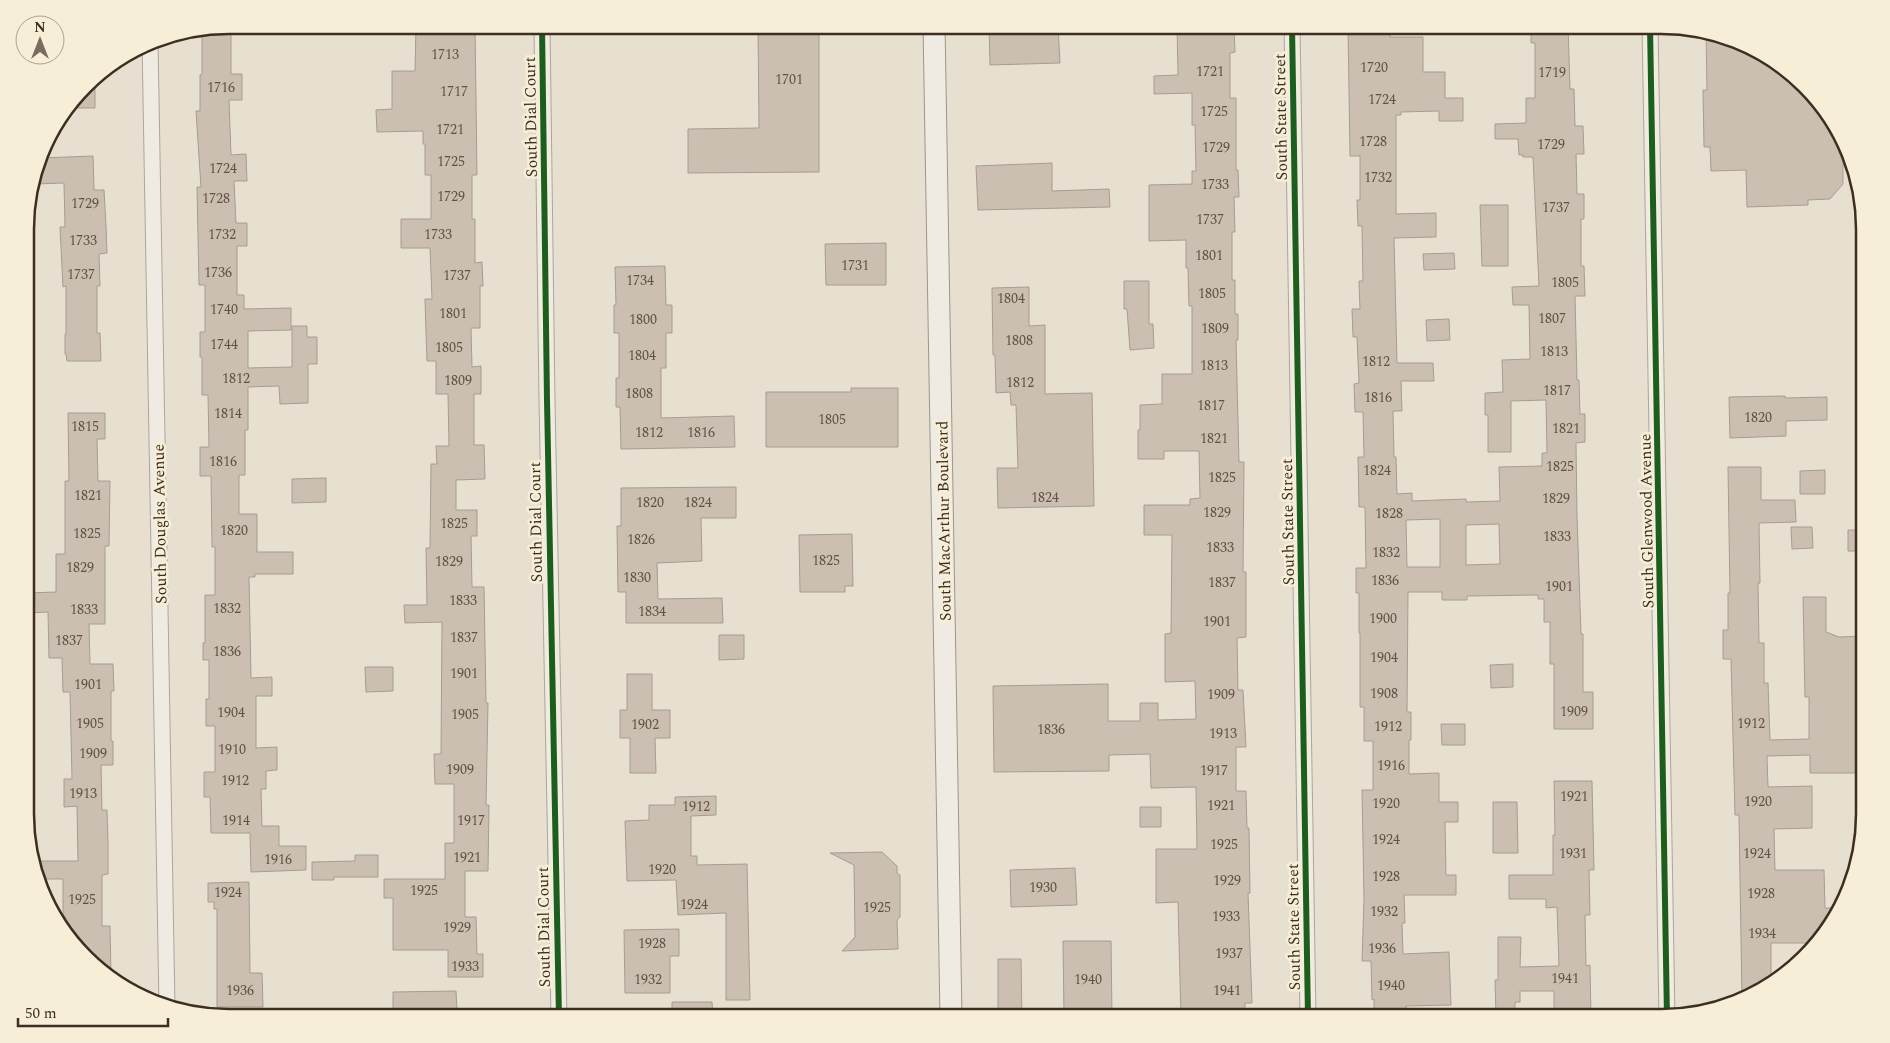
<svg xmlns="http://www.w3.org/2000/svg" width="1890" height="1043" viewBox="0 0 1890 1043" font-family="Spectral,serif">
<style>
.building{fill:#cbbfb2;stroke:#a89c90;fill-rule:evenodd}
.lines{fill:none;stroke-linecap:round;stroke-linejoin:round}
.minor-casing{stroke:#ada599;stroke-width:17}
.secondary-casing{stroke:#9c958a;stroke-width:23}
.minor{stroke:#efebe3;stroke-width:15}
.secondary{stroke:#efebe3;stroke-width:21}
.cycleway-casing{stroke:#f7eed8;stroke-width:9}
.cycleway{stroke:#1b5e20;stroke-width:6}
.labels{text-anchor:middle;stroke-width:5;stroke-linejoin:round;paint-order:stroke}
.number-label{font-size:14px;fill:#605244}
.street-label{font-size:16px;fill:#3d2e20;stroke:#f7eed8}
.rim{fill:none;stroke:#3d2e20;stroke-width:2.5}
</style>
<rect width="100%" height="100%" fill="#e7e0d1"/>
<path class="building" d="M231 25V74H242V100H229L231 155 246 154 247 181H234L236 223H247V246H237V295H244V309L291 308V330L248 331V368L292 367V326H307V337H317V364H308V403L280 404 279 386 248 387V430H245V475H239V514H257V552H293V574H255V577H249L251 678 272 677V696H256V748L277 747V770L266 771V789H261L262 826H279V846H306V870L251 872 250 833H211L210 797H204V772H215V726H206V699H209V660H203V643H205V595H215V547H212L211 476H200V447H209L208 395H202V357H200V332H205V285H199L197 187H201L196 111H200V75L202 74V30Z
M416 25H475L477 175H472V219H475V263L482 262 483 286H480V328H471L472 367 481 366V394H474V445H484L485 479 456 480V510H477V536H471L472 587H484L486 703H488L486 805H489L488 871H465V917H476L477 954H483V977H448V950H393V898H384V879H445V843H454V784H435L434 754H441L442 622 405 623 404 605H427L426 548H430L431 464H437L436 446H449L448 394H436V361H427L425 299H432L430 248H401V219H431V175H425V144H423V131L377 132 376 110 392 109V71H415Z
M758 25H817V30H819V172L688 173V129L759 128Z
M1058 25 1060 63 990 65 989 26Z
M1177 25H1234L1235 52 1230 53V98H1236V170H1238L1239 197H1234L1235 232H1232V280H1235V314H1238V340H1236L1239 462H1244L1243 572H1246V637L1237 638 1238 690H1243L1246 747H1236V791H1246L1247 828H1249L1250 893H1248L1252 1003H1245V1018H1181L1178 902 1156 903V849H1197L1196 787 1151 788 1150 754 1109 755V771L994 772 993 686 1108 684V721H1140V703H1158V720L1196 719 1195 681 1165 682V634L1171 633 1172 535H1144V505H1190V499L1200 498 1199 451H1164V459H1138V430H1140V405L1162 404V374H1192V306H1189L1188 268H1186V240L1149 241V185L1192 184V171H1196L1195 125H1192V93L1154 94V76L1178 75Z
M1353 25H1389L1390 37H1423V72H1445V98H1463V121H1439V111L1401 112V115H1396V214L1436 213V237L1394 238 1397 363H1433L1434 381H1401L1402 411H1393L1394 457H1396L1397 494 1412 493V501L1466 499V502L1500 501 1499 467 1542 466V453H1547L1546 400 1511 401V452H1488V415H1485V393L1503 392 1502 360 1530 359 1529 305H1513L1512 287 1539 286 1533 157H1523V155H1519L1518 139H1495V124L1526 123V98H1535V43H1531V26L1568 25 1570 89H1574L1575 126H1583L1584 154H1576L1577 194H1584V219H1581V266H1584L1585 296H1575L1577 380H1579L1580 414H1585V442L1576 443 1577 516 1581 634H1583V692H1593V729H1554V664H1550V622H1544V599H1538V595L1467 596V600H1442V592H1408L1407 712H1411V740H1409V774L1439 773V802H1458V822H1445L1446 875H1456V895H1404L1405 923H1402L1403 954 1449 952 1451 1005 1406 1006 1407 1018H1374V999L1372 1000 1371 961H1362L1364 899 1362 790H1373V741H1364V707H1360V633H1359V593H1356V568H1366L1365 507H1359L1358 457H1364L1363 412H1355L1354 384 1359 383 1357 337H1353L1352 309H1360L1359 281H1363L1362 226H1358L1357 200H1360V156H1350L1348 26H1353ZM1440 519V567H1407L1406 520ZM1499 524 1500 564 1466 565V525Z
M1706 31 1714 32 1763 52 1831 116 1854 164H1843V184L1830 199 1808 200V205L1747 207 1746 170 1711 171 1710 147H1704L1703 90H1707Z
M95 75V108H70L94 76Z
M93 156 94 190H104L106 226 107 253 99 254 100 286H97V333H100L101 361H67L66 354H65V334H66V286L63 287 60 227H65L64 183 35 184V175L40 158Z
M1052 163V191L1109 189 1110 207 978 210 976 166Z
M1480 205H1508V266H1482Z
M886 243V285H826L825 244Z
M1454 253 1455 269 1424 270 1423 254Z
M665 266 666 305H672V333H666V368H661V418L734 416 735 447 621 449 620 407H616V378H619V333H614V305H616L615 267Z
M1124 281H1149V324H1153L1154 348 1130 350 1127 309H1124Z
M1029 287V326L1045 325V394L1092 393 1094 506 998 508 997 468H1018L1016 405H1011L1010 392 996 393 995 355H993L992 288Z
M1449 319 1450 340 1427 341 1426 320Z
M851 388H898V447H766V392H851Z
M1785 396V398L1827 397V420L1786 421V436L1730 438 1729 397Z
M68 413H105V439H97L98 481H110L109 546H105V624H89L90 664H113L114 691H111V741H113V765H101L102 810H107L108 841V874L102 875V926H110L111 975 65 932V916H63V879H41L34 861H78L77 806 64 807V779H72L70 692H63L62 658H49L48 612 27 613V593L56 592V554H65V481H69Z
M1728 467H1761V500H1795L1796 522 1759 523 1760 583H1758L1759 643H1764V683H1768L1770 740 1809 739V697H1805L1803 597H1826V632L1839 637 1865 636V773H1810V755L1767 756 1768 787 1812 786V828L1774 829 1775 870H1824L1825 908H1832V922L1813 943H1771V985L1742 1000 1739 815H1735L1731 659H1723V630H1728V593H1730Z
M1825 470V494H1800V471Z
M326 478V502L292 503V479Z
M736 487V518H701L702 561 657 563 658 599 722 598 723 623H626V592H618L617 526H621V488Z
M1791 527H1812L1813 548 1792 549Z
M1848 530H1865V551H1848Z
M852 534 853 586H845V592H800L799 535Z
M719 635H744V659L719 660Z
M1513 664V687L1491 688 1490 665Z
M365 667H393V691L366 692Z
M627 674H652V710H670V738H655L656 773H630V738H620V710H627Z
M1441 724H1465V745H1442Z
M1554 781H1592L1594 870H1589L1590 915H1585L1586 966 1590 965 1591 1018H1554V991H1520V1002H1515V1018H1496L1495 980H1498V937H1521L1520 967 1559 966 1557 907 1546 908V899H1509V875H1553V835H1555Z
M716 796V815L691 816V856H697V865L747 864 750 1000H726V913L678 915 676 880 627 881 625 821 649 820V805H675V797Z
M1493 802H1517L1518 853H1493Z
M1140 807H1161V827H1140Z
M882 852 897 866V873L900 875V917L897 920 898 949 842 951 855 937 854 865 830 853Z
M355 855H378V877H334V880H312V862L355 861Z
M1075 868 1077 905 1011 907 1010 870Z
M249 882 250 973H262L263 1007H217V909H214V902H208V883Z
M679 929V956H670V993H625L624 930Z
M1063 941H1111L1112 1017H1064Z
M998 959H1021L1022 1018H998Z
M456 991 457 1010 417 1011V1018H393V992Z
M672 1002H712L713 1018H672Z"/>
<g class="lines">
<g class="minor-casing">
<path id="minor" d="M542 25 547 400 559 1018
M1292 25 1308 1018
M1650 25 1667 1018
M150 41 167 1007"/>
</g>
<g class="secondary-casing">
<path id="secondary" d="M934 25 951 1018"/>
</g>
<use href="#minor" class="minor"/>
<use href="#secondary" class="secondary"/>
<g class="cycleway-casing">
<path id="cycleway" d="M542 25 547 400 559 1018
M1292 25 1308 1018
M1650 25 1667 1018"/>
</g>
<use href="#cycleway" class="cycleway"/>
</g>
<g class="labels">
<g class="number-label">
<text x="445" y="59">1713</text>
<text x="1374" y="72">1720</text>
<text x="1210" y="76">1721</text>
<text x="1552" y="77">1719</text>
<text x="789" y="84">1701</text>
<text x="221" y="92">1716</text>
<text x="454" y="96">1717</text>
<text x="1382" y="104">1724</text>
<text x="1214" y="116">1725</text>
<text x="450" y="134">1721</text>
<text x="1373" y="146">1728</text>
<text x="1551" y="149">1729</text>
<text x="1216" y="152">1729</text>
<text x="451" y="166">1725</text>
<text x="223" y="173">1724</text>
<text x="1378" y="182">1732</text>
<text x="1215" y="189">1733</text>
<text x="451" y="201">1729</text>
<text x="216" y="203">1728</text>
<text x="85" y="208">1729</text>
<text x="1556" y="212">1737</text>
<text x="1210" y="224">1737</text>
<text x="222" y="239">1732</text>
<text x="438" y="239">1733</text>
<text x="83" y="245">1733</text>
<text x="1209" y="260">1801</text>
<text x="855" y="270">1731</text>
<text x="218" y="277">1736</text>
<text x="81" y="279">1737</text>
<text x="457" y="280">1737</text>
<text x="640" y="285">1734</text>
<text x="1565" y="287">1805</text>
<text x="1212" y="298">1805</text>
<text x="1011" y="303">1804</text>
<text x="224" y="314">1740</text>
<text x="453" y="318">1801</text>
<text x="1552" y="323">1807</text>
<text x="643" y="324">1800</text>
<text x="1215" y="333">1809</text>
<text x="1019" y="345">1808</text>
<text x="224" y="349">1744</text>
<text x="449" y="352">1805</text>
<text x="1554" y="356">1813</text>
<text x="642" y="360">1804</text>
<text x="1376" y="366">1812</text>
<text x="1214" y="370">1813</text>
<text x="236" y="383">1812</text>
<text x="458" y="385">1809</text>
<text x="1020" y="387">1812</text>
<text x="1557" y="395">1817</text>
<text x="639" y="398">1808</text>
<text x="1378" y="402">1816</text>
<text x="1211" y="410">1817</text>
<text x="228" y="418">1814</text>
<text x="1758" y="422">1820</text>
<text x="832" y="424">1805</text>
<text x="85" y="431">1815</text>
<text x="1566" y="433">1821</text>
<text x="649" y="437">1812</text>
<text x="701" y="437">1816</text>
<text x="1214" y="443">1821</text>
<text x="223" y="466">1816</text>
<text x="1560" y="471">1825</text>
<text x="1377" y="475">1824</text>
<text x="1222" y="482">1825</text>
<text x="88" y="500">1821</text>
<text x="1045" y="502">1824</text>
<text x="1556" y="503">1829</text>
<text x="650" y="507">1820</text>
<text x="698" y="507">1824</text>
<text x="1217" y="517">1829</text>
<text x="1389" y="518">1828</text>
<text x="454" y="528">1825</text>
<text x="234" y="535">1820</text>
<text x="87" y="538">1825</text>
<text x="1557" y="541">1833</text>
<text x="641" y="544">1826</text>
<text x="1220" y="552">1833</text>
<text x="1386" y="557">1832</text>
<text x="826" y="565">1825</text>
<text x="449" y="566">1829</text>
<text x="80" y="572">1829</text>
<text x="637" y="582">1830</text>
<text x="1385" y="585">1836</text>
<text x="1222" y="587">1837</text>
<text x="1559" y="591">1901</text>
<text x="463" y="605">1833</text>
<text x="227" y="613">1832</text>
<text x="84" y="614">1833</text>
<text x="652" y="616">1834</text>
<text x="1383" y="623">1900</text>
<text x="1217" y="626">1901</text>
<text x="464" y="642">1837</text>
<text x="69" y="645">1837</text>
<text x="227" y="656">1836</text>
<text x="1384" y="662">1904</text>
<text x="464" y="678">1901</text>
<text x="88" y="689">1901</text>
<text x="1384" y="698">1908</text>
<text x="1221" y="699">1909</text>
<text x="1574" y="716">1909</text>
<text x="231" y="717">1904</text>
<text x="465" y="719">1905</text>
<text x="90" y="728">1905</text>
<text x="1751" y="728">1912</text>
<text x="645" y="729">1902</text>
<text x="1388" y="731">1912</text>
<text x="1051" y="734">1836</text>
<text x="1223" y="738">1913</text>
<text x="232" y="754">1910</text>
<text x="93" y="758">1909</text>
<text x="1391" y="770">1916</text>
<text x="460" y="774">1909</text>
<text x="1214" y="775">1917</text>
<text x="235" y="785">1912</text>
<text x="83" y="798">1913</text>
<text x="1574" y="801">1921</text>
<text x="1758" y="806">1920</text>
<text x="1386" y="808">1920</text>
<text x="1221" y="810">1921</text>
<text x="696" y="811">1912</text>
<text x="236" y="825">1914</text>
<text x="471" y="825">1917</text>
<text x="1386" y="844">1924</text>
<text x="1224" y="849">1925</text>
<text x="1573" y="858">1931</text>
<text x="1757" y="858">1924</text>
<text x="467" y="862">1921</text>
<text x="278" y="864">1916</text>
<text x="662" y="874">1920</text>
<text x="1386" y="881">1928</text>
<text x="1227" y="885">1929</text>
<text x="1043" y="892">1930</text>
<text x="424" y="895">1925</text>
<text x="228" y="897">1924</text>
<text x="1761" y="898">1928</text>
<text x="82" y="904">1925</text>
<text x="694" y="909">1924</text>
<text x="877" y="912">1925</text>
<text x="1384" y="916">1932</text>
<text x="1226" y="921">1933</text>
<text x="457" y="932">1929</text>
<text x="1762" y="938">1934</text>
<text x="652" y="948">1928</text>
<text x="1382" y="953">1936</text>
<text x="1229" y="958">1937</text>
<text x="465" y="971">1933</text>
<text x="1565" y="983">1941</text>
<text x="648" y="984">1932</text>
<text x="1088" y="984">1940</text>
<text x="1391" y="990">1940</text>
<text x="240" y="995">1936</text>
<text x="1227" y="995">1941</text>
</g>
<g class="street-label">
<text transform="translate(530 117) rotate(-91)" y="6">South Dial Court</text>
<text transform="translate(1280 117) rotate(-91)" y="6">South State Street</text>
<text transform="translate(943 521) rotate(-91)" y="6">South MacArthur Boulevard</text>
<text transform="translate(1646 521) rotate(-91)" y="6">South Glenwood Avenue</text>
<text transform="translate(535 522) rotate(-91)" y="6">South Dial Court</text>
<text transform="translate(1287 522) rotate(-91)" y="6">South State Street</text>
<text transform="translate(159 524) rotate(-91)" y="6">South Douglas Avenue</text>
<text transform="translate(543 927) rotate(-91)" y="6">South Dial Court</text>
<text transform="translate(1293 927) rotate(-91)" y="6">South State Street</text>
</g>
</g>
<path d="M0 0H1890V1043H0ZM229 34H1661A195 195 0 0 1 1856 229V814A195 195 0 0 1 1661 1009H229A195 195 0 0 1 34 814V229A195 195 0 0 1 229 34Z" fill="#f7eed8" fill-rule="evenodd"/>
<path class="rim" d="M229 34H1661A195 195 0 0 1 1856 229V814A195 195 0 0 1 1661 1009H229A195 195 0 0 1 34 814V229A195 195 0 0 1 229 34Z"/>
<g transform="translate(40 40)"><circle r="24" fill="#f7eed8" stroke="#ada18e"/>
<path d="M0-4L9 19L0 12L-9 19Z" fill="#786c5e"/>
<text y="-8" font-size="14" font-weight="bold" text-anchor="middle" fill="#3d2e20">N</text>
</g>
<path d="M18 1018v8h150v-8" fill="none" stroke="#3d2e20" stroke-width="2.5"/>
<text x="25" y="1018" font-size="15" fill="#3d2e20" stroke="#f7eed8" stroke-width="4" paint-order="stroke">50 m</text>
</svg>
